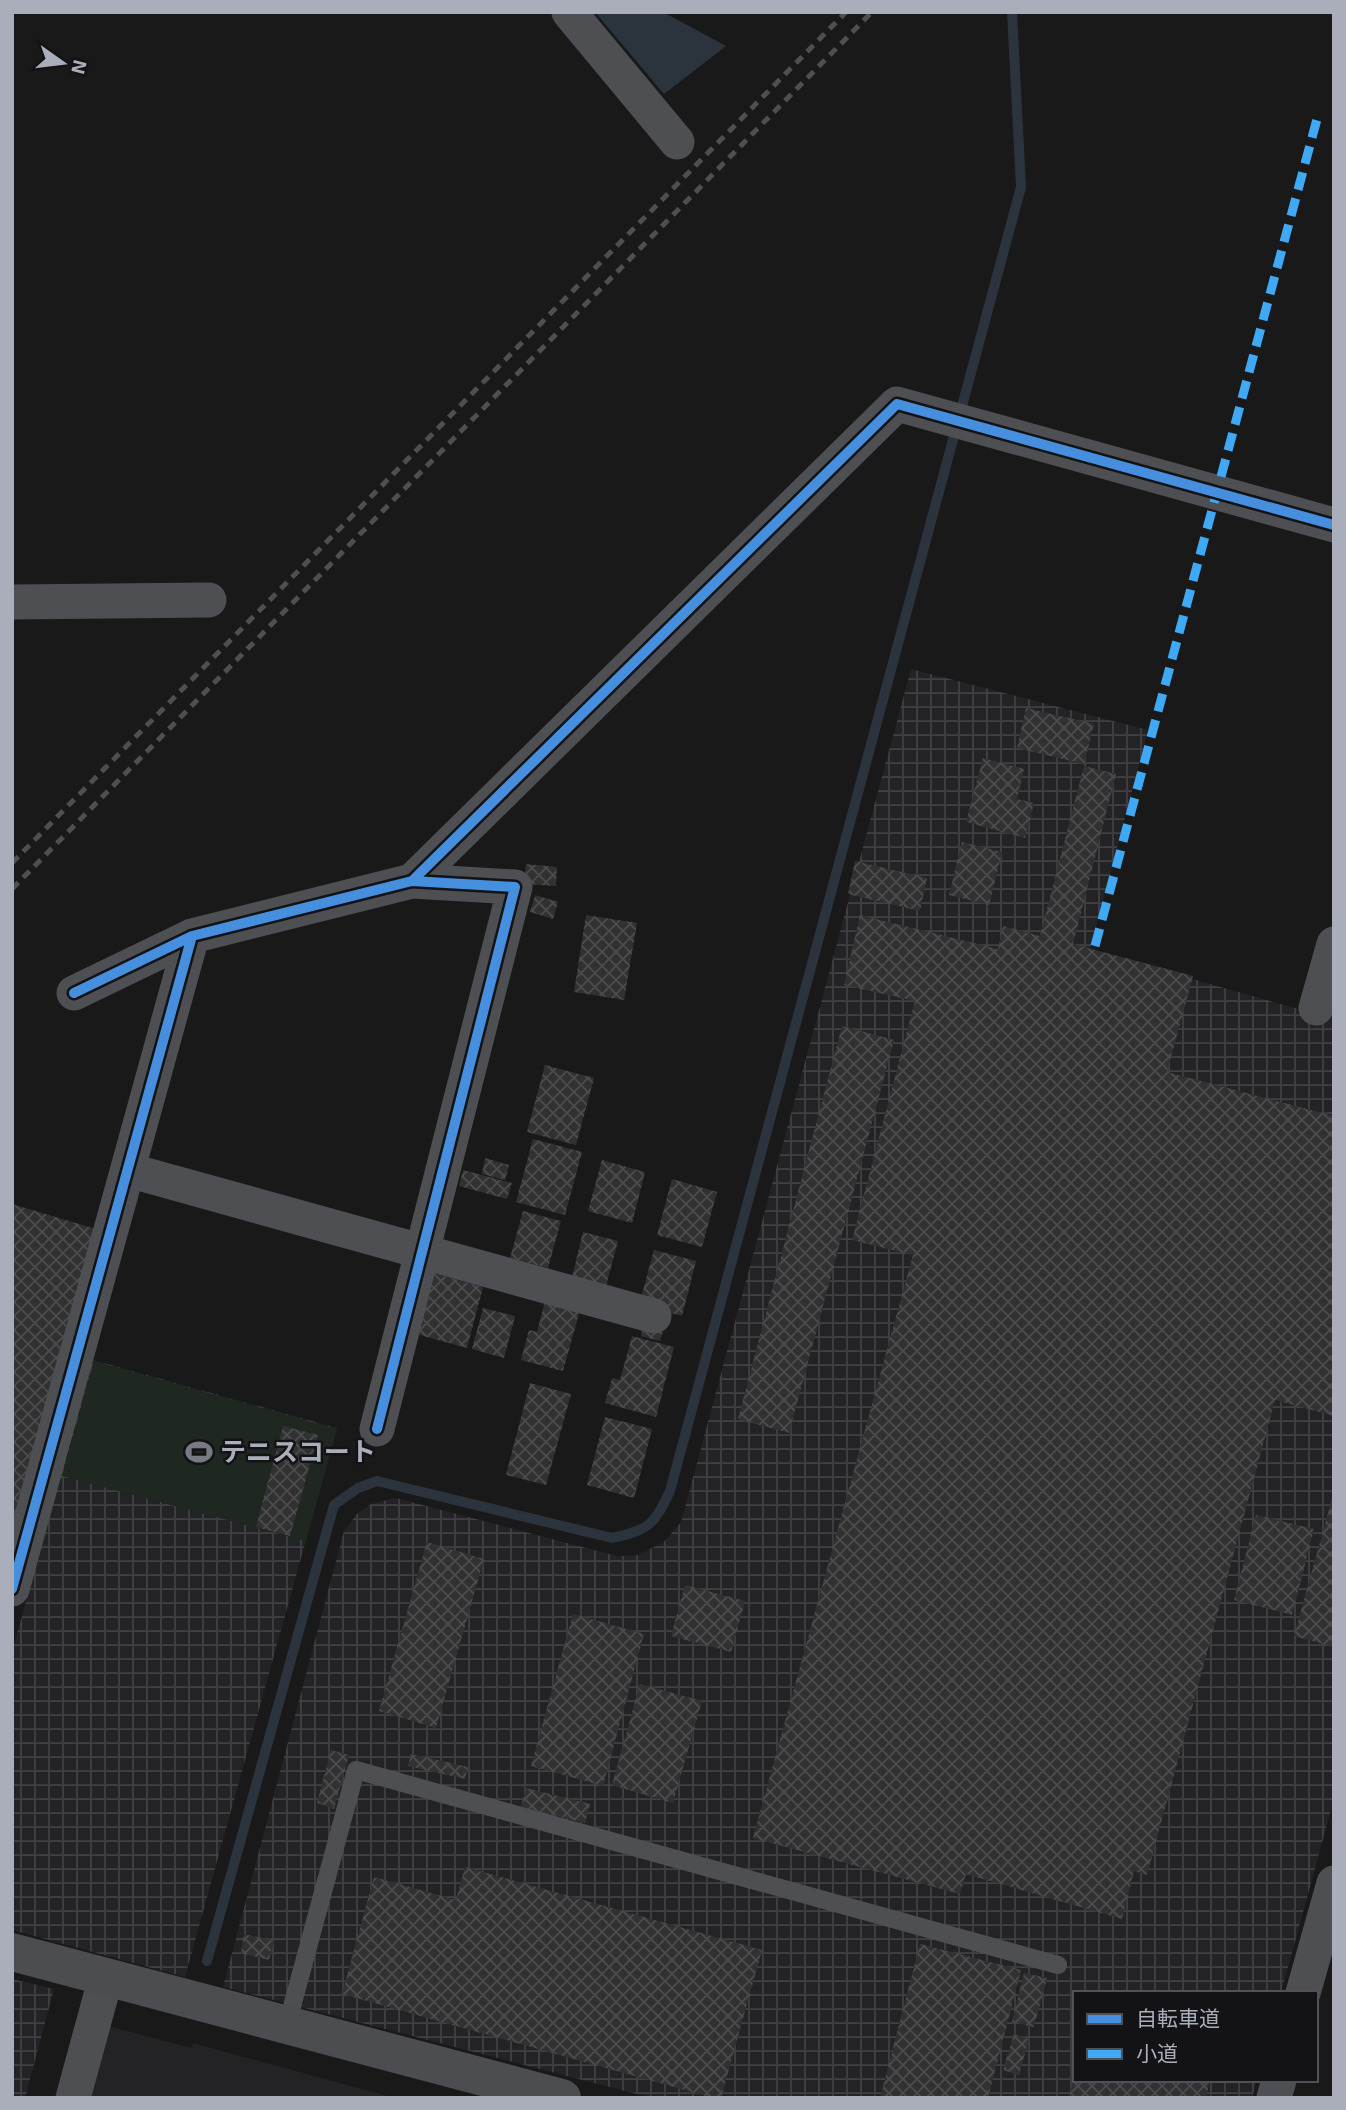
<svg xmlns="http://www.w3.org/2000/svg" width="1346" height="2110" viewBox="0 0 1346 2110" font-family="'Exo 2','Noto Sans JP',sans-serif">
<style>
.built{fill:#232326}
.industrial{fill:url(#industrial-grid)}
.pitch{fill:#1f2721}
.water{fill:#2b343d}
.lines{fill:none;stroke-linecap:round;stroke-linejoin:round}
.stream{stroke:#2b343d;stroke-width:10}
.building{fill:url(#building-cross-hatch)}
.lane{stroke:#4d4f53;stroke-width:18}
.street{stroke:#4d4f53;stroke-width:35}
.secondary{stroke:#4c4d51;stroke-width:38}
.rail{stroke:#4d4f52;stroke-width:5;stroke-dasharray:9 7;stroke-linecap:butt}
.quiet{stroke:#3fa9f5;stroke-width:9;stroke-dasharray:18 9;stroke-linecap:butt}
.cycleway-casing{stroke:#131316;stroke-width:15}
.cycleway{stroke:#468fdf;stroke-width:10}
.labels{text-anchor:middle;stroke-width:5;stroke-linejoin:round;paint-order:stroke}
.poi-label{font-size:26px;font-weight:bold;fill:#aaaebb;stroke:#131316;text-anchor:start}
</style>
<defs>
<pattern id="industrial-grid" width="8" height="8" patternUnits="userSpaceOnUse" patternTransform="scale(1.75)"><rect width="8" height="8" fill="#232326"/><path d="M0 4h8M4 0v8" fill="none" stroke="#404044"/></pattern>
<pattern id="building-cross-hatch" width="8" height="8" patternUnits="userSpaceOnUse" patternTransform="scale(1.75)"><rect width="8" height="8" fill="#313132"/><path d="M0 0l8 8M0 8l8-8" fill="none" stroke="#4c4c4e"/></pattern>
</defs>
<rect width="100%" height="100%" fill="#19191a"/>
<path class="built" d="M101 2024 192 2048 193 2043 395 2098H81Z"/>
<path class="industrial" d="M911 669 1148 730 1090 950 1334 1019V1799L1281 1993H1075V2080H1257L1252 2098H652L223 1987 344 1531 357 1514 371 1504 396 1498 617 1556 638 1555 664 1542 681 1522Z
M93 1360 337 1428 185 1977 12 1930V1652Z
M12 1979 54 1989 25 2098H12Z"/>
<path class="pitch" d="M94 1361 337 1429 306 1541 62 1476Z"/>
<path class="water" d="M595 12H663L726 46 664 94Z"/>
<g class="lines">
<path class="stream" d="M207 1961 334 1505 358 1488 377 1481 612 1538C649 1530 654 1525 670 1491L1021 187 1012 12"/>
</g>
<path class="building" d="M1026 708 1094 724 1084 764 1017 748Z
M983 758 1024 769 1017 799 1034 803 1025 838 966 822Z
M1084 766 1116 774 1073 944 1193 976 1167 1072 1334 1116V1416L1275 1400 1147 1875 1134 1871 1122 1919 966 1874 960 1894 753 1838 913 1255 852 1240 915 1001 844 985 860 915 998 949 1003 926 1040 936Z
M962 842 1002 852 989 905 949 895Z
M855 861 927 878 920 911 848 894Z
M526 864 557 867 556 886 524 884Z
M535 895 558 902 553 919 530 912Z
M586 915 637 923 624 1000 574 992Z
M842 1026 894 1040 789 1433 738 1419Z
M545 1065 594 1078 576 1145 527 1132Z
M533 1139 582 1152 565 1215 516 1202Z
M485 1158 509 1165 505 1180 482 1174Z
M602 1160 645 1172 632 1223 588 1211Z
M463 1170 512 1183 507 1199 459 1186Z
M672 1179 717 1192 702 1247 657 1235Z
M12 1204 106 1232 12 1544Z
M523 1211 561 1221 548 1268 510 1258Z
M583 1232 618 1241 606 1286 572 1277Z
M654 1250 696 1261 682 1316 639 1305Z
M433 1273 483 1287 467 1348 416 1334Z
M545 1301 580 1310 563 1371 521 1360 529 1330 537 1332Z
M483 1308 515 1316 504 1358 472 1349Z
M644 1324 663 1330 660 1341 641 1336Z
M632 1336 674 1347 656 1417 605 1403 612 1378 620 1380Z
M530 1383 571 1394 546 1485 506 1475Z
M605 1417 652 1429 634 1498 587 1485Z
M283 1426 318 1435 290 1536 256 1527Z
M1333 1495H1334V1647L1294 1636Z
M1256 1515 1314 1529 1292 1615 1234 1600Z
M427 1542 484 1559 436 1728 379 1711Z
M685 1585 745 1601 731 1652 671 1636Z
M573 1614 644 1634 603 1786 531 1766Z
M640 1684 702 1701 673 1803 612 1785Z
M331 1750 349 1755 334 1809 317 1803Z
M411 1754 468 1767 465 1779 408 1766Z
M526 1788 590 1804 585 1823 521 1807Z
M465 1867 762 1950 721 2098H713L342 1994 374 1877 456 1900Z
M244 1934 274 1941 269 1960 241 1953Z
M920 1944 1021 1970 988 2098H880Z
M1024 1973 1047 1978 1034 2027 1012 2022Z
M1014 2034 1029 2039 1019 2075 1003 2070Z
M1073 2080H1210L1206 2098H1069Z"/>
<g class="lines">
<path class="lane" d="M287 2025 356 1770 1058 1965"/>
<path class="street" d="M569 12 677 142
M12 602 209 600
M412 881 897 404 1334 525
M74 993 192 936 412 881 515 887 377 1429
M1316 1008 1334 944
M128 1170 654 1316
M12 1589 192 936
M1303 1993 1334 1883
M73 2098 106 1977
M1274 2098 1279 2080"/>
<path class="secondary" d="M12 1952 562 2098"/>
<path class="rail" d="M12 863 846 12
M12 889 872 12"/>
<path class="quiet" d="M1095 946 1317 119"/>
<g class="cycleway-casing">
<path id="cycleway" d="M412 881 897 404 1334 525
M74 993 192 936 412 881 515 887 377 1429
M12 1589 192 936"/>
</g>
<use href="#cycleway" class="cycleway"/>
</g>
<defs>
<g id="stadium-bare" transform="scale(2.1)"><path d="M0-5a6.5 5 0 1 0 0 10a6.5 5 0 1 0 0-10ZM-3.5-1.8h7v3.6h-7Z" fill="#777a83" stroke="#131316" stroke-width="2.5" paint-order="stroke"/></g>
</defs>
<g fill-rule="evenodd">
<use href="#stadium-bare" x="199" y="1452"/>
</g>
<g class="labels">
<g class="poi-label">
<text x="220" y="1461">テニスコート</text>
</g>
</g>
<rect width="1346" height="2110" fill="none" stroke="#aaaebb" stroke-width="28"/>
<rect x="1073" y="1991" width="245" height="91" fill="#131316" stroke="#4f5158" stroke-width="2"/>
<rect x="1087" y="2014" width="35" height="10" fill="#468fdf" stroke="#4f5158" stroke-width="2"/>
<text x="1136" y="2026" font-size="21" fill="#aaaebb">自転車道</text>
<rect x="1087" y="2049" width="35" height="10" fill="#3fa9f5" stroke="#4f5158" stroke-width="2"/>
<text x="1136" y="2061" font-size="21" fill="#aaaebb">小道</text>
<g transform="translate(63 63) rotate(104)" stroke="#131316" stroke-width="5" paint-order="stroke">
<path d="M0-5L12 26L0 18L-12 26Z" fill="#aaaebb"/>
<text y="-10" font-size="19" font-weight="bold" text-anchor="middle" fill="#aaaebb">N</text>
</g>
</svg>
